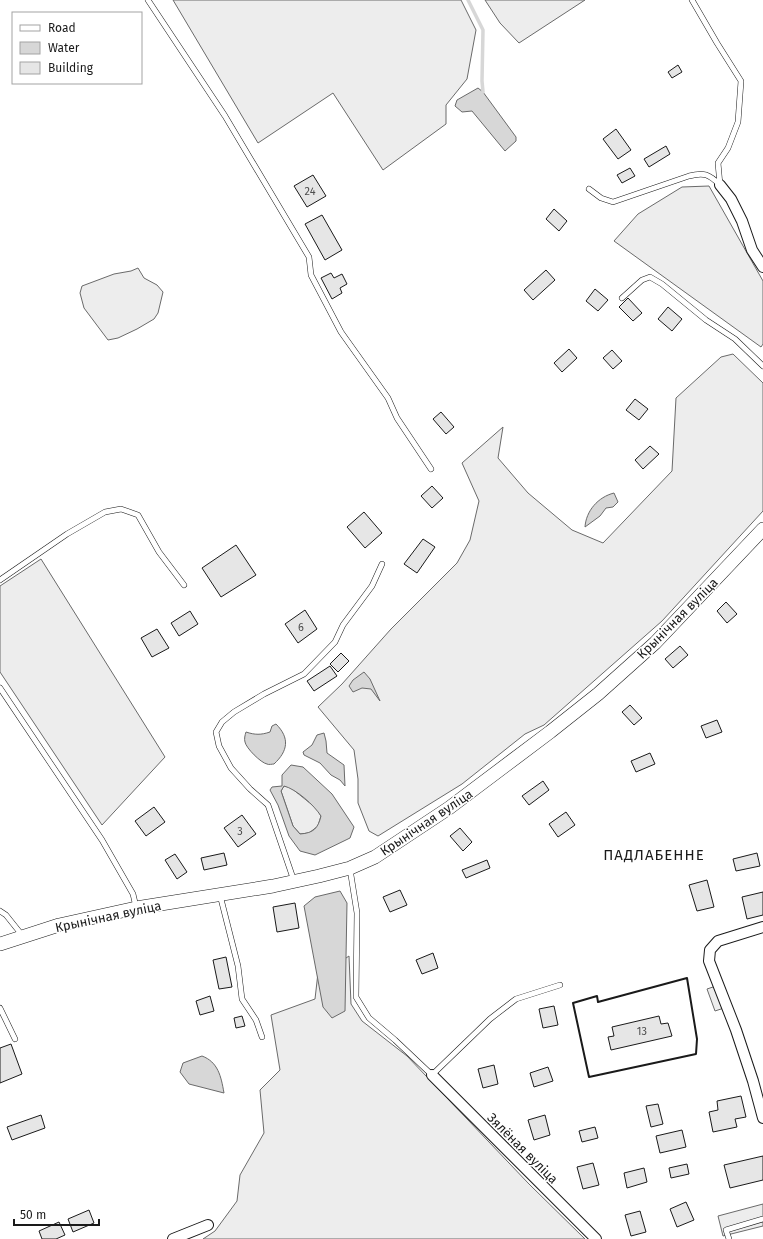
<svg xmlns="http://www.w3.org/2000/svg" width="763" height="1239" viewBox="0 0 763 1239" font-family="'Fira Sans',sans-serif">
<style>
.built{fill:#ededed;stroke:#6a6a6a}
.water{fill:#d7d7d7;stroke:#6a6a6a;fill-rule:evenodd}
.lines{fill:none;stroke-linecap:round;stroke-linejoin:round}
.stream{stroke:#d7d7d7;stroke-width:3.5}
.building{fill:#e6e6e6;stroke:#1a1a1a}
.service-casing{stroke:#1a1a1a;stroke-width:6}
.minor-casing{stroke:#1a1a1a;stroke-width:12}
.tertiary-casing{stroke:#1a1a1a;stroke-width:14}
.service{stroke:#fff;stroke-width:5}
.minor{stroke:#fff;stroke-width:10}
.tertiary{stroke:#fff;stroke-width:13}
.wall{stroke:#1a1a1a;stroke-width:2}
.labels{text-anchor:middle;stroke-width:3;stroke-linejoin:round;paint-order:stroke}
.number-label{font-size:11px;fill:#4d4d4d}
.street-label{font-size:13px;fill:#1a1a1a;stroke:#fff}
.quarter-label{font-size:15px;letter-spacing:1px;fill:#1a1a1a;stroke:#fff}
</style>
<rect width="100%" height="100%" fill="#fff"/>
<path class="built" d="M173 0H461L476 30 467 79 446 105V124L383 170 333 93 258 143Z
M485 0H585L519 43 500 23Z
M709 186 763 281V344L761 347 614 241 638 214 682 187Z
M138 268 144 278 157 285 163 292 158 313 154 319 137 329 118 338 108 340 84 308 80 293 82 286 114 274 131 271Z
M733 354 763 383V511L662 621 544 725 525 734 462 784 378 836 369 831 358 803V779L354 750 318 707 342 684 391 629 457 563 470 540 479 501 462 463 503 427 498 458 528 493 572 530 603 543 672 471 676 398 721 357Z
M41 559 165 757 102 825 0 672V586Z
M284 786 290 787 316 808 321 816 318 826 309 833 300 834 293 826 281 791Z
M349 956 351 1004 362 1021 407 1056 529 1184 585 1239H203L215 1231 237 1201 240 1175 264 1133 260 1090 280 1070 271 1015 315 999 319 964 340 962Z
M716 986 724 1008 715 1011 707 989Z
M763 1204V1226L723 1236 718 1216Z"/>
<path class="water" d="M478 88 483 92 516 137V141L505 151 472 111 462 112 455 106 457 100Z
M614 493 618 502 613 507 606 508 600 516 585 527C586 511 598 497 614 493Z
M364 672 370 679 380 701 371 689 362 688 353 692 349 686 353 680Z
M276 724C290 738 288 751 274 764 273 764 268 765 267 764 261 763 246 748 245 742 244 739 245 735 246 732 255 735 261 735 270 732L272 726Z
M324 733 326 741 327 753 344 765 345 786 340 780 331 775 320 763 304 755 303 752 312 745 317 735Z
M291 765 303 767 332 794 354 827 350 838 315 855 300 851 289 836 278 805 270 790 272 787 282 786V775ZM284 786C296 789 314 805 321 816 318 828 314 833 300 834L293 826 281 791Z
M340 891 347 903 345 1011 332 1018 323 1007 304 906 315 897Z
M202 1056C218 1062 221 1076 224 1093L189 1084 180 1072 183 1063Z"/>
<g class="lines">
<path class="stream" d="M468 0 483 30 482 81 483 92"/>
</g>
<path class="building" d="M678 65 682 72 672 78 668 72Z
M616 129 631 150 618 159 603 139Z
M666 146 670 154 649 167 644 159Z
M630 168 635 176 622 183 617 175Z
M313 175 326 196 307 207 294 186Z
M554 209 567 221 559 231 546 219Z
M322 215 342 250 325 260 305 224Z
M546 270 555 280 533 300 524 290Z
M331 273 334 278 342 274 347 284 340 288 342 293 332 299 321 278Z
M595 289 608 300 598 311 586 301Z
M628 298 642 313 633 321 619 307Z
M668 307 682 319 672 331 658 319Z
M569 349 577 358 562 372 554 363Z
M612 350 622 361 613 369 603 358Z
M635 399 648 409 639 420 626 410Z
M441 412 454 427 446 434 433 419Z
M650 446 659 454 643 469 635 460Z
M432 486 443 498 432 508 421 496Z
M364 512 382 533 365 548 347 527Z
M423 539 435 547 417 573 404 564Z
M236 545 256 575 221 597 202 568Z
M726 602 737 614 727 623 717 611Z
M305 610 317 629 298 643 285 624Z
M190 611 198 624 179 636 171 623Z
M157 629 169 648 152 657 141 638Z
M680 646 688 655 673 668 665 659Z
M341 653 349 661 338 672 330 664Z
M330 666 337 676 314 691 307 681Z
M630 705 642 718 634 725 622 712Z
M717 720 722 732 706 738 701 726Z
M650 753 655 764 636 772 631 761Z
M543 781 549 790 529 805 522 796Z
M154 807 165 822 146 836 135 821Z
M566 812 575 825 558 837 549 824Z
M242 815 256 834 238 847 224 828Z
M460 828 472 842 463 851 450 836Z
M224 853 227 865 204 870 201 858Z
M757 853 760 866 736 871 733 859Z
M175 854 187 872 177 879 165 860Z
M487 860 490 868 466 878 462 870Z
M707 880 714 907 697 911 689 885Z
M400 890 407 905 390 912 383 897Z
M763 892V915L747 919 742 897Z
M295 903 299 928 277 932 273 907Z
M433 953 438 968 422 974 416 960Z
M226 957 232 987 219 989 213 960Z
M210 996 214 1011 200 1015 196 1001Z
M554 1006 558 1025 543 1028 539 1009Z
M242 1016 245 1026 236 1028 234 1018Z
M659 1016 661 1024 668 1023 672 1036 611 1050 608 1037 614 1036 612 1027Z
M11 1044 22 1074 0 1083V1048Z
M494 1065 498 1084 483 1088 478 1069Z
M548 1067 553 1081 534 1087 530 1073Z
M741 1096 746 1117 735 1119 737 1127 713 1132 709 1112 718 1110 717 1101Z
M658 1104 663 1124 651 1127 646 1106Z
M41 1115 45 1128 12 1140 7 1127Z
M545 1115 550 1135 534 1140 528 1120Z
M595 1127 598 1138 582 1142 579 1131Z
M682 1130 686 1147 660 1153 656 1136Z
M763 1156V1180L730 1188 724 1165Z
M593 1163 599 1185 583 1189 577 1167Z
M687 1164 689 1174 671 1178 669 1168Z
M644 1168 647 1182 627 1188 624 1173Z
M686 1202 694 1220 677 1227 670 1209Z
M89 1210 94 1223 73 1232 68 1219Z
M640 1211 646 1232 631 1236 625 1215Z
M59 1222 65 1235 56 1239H42L39 1231Z"/>
<g class="lines">
<g class="service-casing">
<path id="service" d="M148 0 225 116 309 257 311 275 341 332 388 398 397 418 431 469
M692 0 717 43 741 81 738 122 728 148 718 163 720 185
M589 189 601 198 613 202 689 176C704 172 709 174 720 185
M622 298 642 280 650 277 662 284 706 320 735 339 763 366
M0 580 67 534 105 512 121 509 138 515 159 552 184 585
M0 688 102 840 133 894 136 907
M350 869 357 913 356 997 369 1018 395 1040 432 1075 490 1019 516 999 560 985
M294 881 268 805 250 789 231 768 219 746 216 732 222 722 234 712 264 694 304 674 335 642 343 625 372 586 382 564
M220 895 238 966 242 999 256 1020 262 1037
M0 911 6 915 22 935
M0 1008 15 1039
M729 1239 726 1230 763 1219"/>
</g>
<g class="minor-casing">
<path id="minor" d="M720 185 731 199 742 221 752 250 763 267
M763 927 718 941 710 950 709 961 736 1030 753 1081 763 1118
M432 1075 596 1239
M173 1239 208 1225"/>
</g>
<g class="tertiary-casing">
<path id="tertiary" d="M0 944 59 925 136 908 273 886 319 876 350 868 375 857 449 808 550 732 598 694 655 643 763 529"/>
</g>
<use href="#service" class="service"/>
<use href="#minor" class="minor"/>
<use href="#tertiary" class="tertiary"/>
<path class="wall" d="M687 978 697 1039 696 1054 589 1077 573 1003 597 996 598 1002Z"/>
</g>
<g class="labels">
<g class="number-label">
<text x="310" y="195">24</text>
<text x="301" y="631">6</text>
<text x="240" y="835">3</text>
<text x="642" y="1035">13</text>
</g>
<g class="street-label">
<text transform="translate(677 618) rotate(-45)" y="5">Крынічная вуліца</text>
<text transform="translate(426 822) rotate(-34)" y="5">Крынічная вуліца</text>
<text transform="translate(108 916) rotate(-12)" y="5">Крынічная вуліца</text>
<text transform="translate(523 1148) rotate(45)" y="5">Зялёная вуліца</text>
</g>
<g class="quarter-label">
<text x="654" y="860">ПАДЛАБЕННЕ</text>
</g>
</g>
<rect x="12" y="12" width="130" height="72" fill="#ffffff" stroke="#a3a3a3"/>
<rect x="20" y="25" width="20" height="6" fill="#ffffff" stroke="#a3a3a3"/>
<text x="48" y="32" font-size="12" fill="#1a1a1a">Road</text>
<rect x="20" y="42" width="20" height="12" fill="#d7d7d7" stroke="#a3a3a3"/>
<text x="48" y="52" font-size="12" fill="#1a1a1a">Water</text>
<rect x="20" y="62" width="20" height="12" fill="#e6e6e6" stroke="#a3a3a3"/>
<text x="48" y="72" font-size="12" fill="#1a1a1a">Building</text>
<path d="M14 1219v6h85v-6" fill="none" stroke="#1a1a1a" stroke-width="2"/>
<text x="20" y="1219" font-size="12" fill="#1a1a1a" stroke="#ffffff" stroke-width="3" paint-order="stroke">50 m</text>
</svg>
